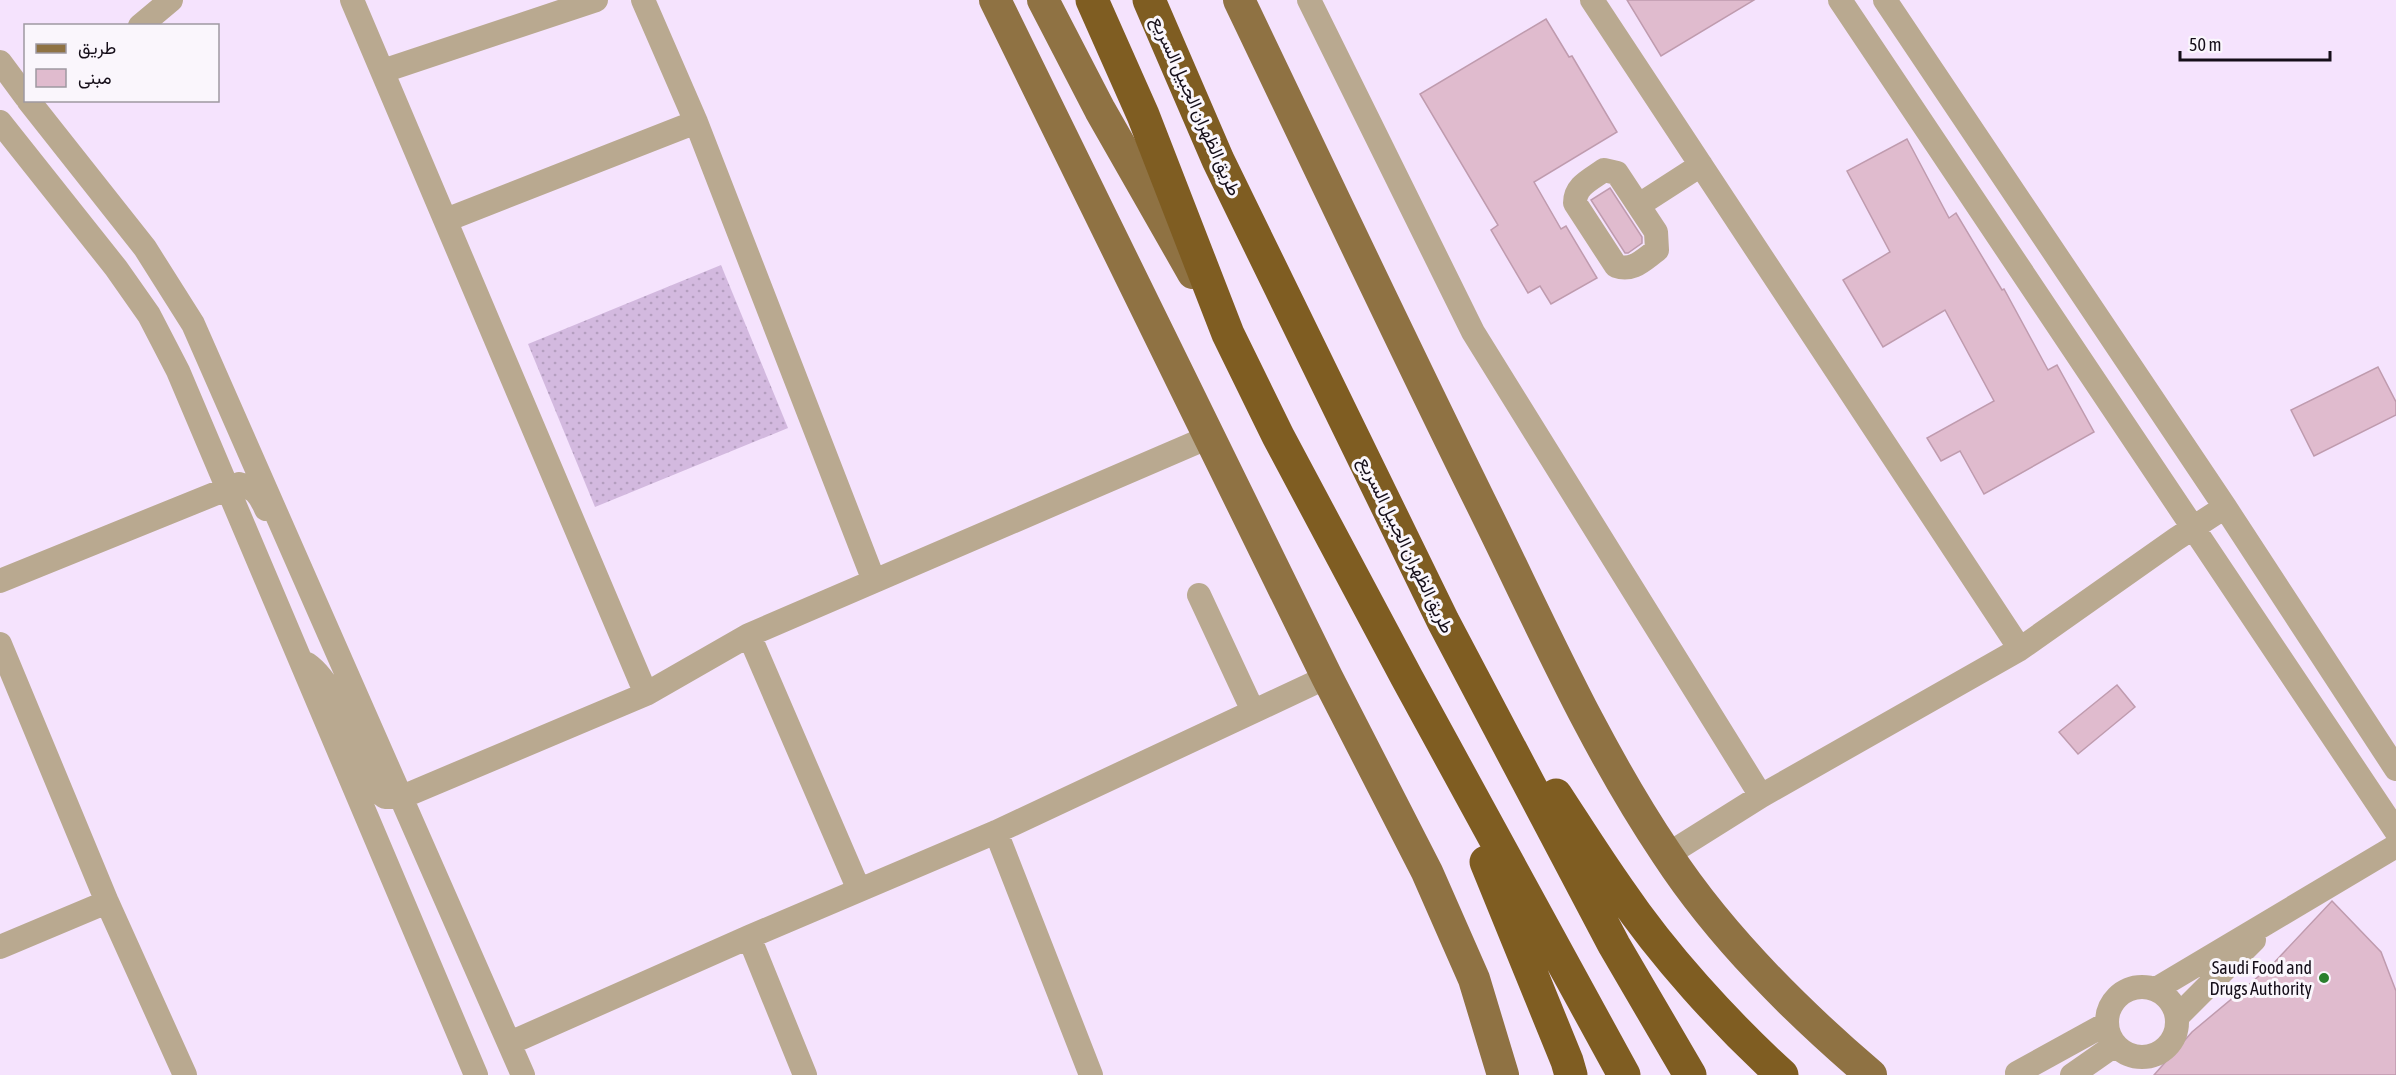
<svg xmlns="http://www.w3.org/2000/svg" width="2396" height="1075" viewBox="0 0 2396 1075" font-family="'Asap Condensed',Vazirmatn,sans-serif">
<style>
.grass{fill:url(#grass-dots)}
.building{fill:#e0bbce;stroke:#bf9bae;stroke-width:1.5}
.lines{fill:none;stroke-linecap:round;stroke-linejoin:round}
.minor{stroke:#b9a990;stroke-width:24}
.major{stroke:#8f7243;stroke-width:32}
.highway{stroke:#7f5d22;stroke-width:33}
.poi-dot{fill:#2a7f2d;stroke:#faf6fc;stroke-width:2}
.labels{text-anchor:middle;stroke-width:6;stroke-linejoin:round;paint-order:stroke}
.street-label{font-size:18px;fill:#150e19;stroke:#faf6fc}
.poi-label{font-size:18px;fill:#150e19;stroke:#faf6fc;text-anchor:end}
</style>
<defs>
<pattern id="grass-dots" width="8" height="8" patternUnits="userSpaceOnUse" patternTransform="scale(1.5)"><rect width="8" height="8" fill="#d3b9df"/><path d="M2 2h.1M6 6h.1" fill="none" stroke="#b49ebf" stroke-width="1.8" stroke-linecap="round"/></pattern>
</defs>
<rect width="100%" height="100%" fill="#f5e3fd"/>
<path class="grass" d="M721 265 788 428 595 507 528 344Z"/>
<path class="building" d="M1627 0H1754L1661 56Z
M1546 19 1569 57 1572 56 1617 132 1534 182 1561 229 1566 226 1597 278 1551 304 1540 286 1528 293 1491 230 1498 225 1420 94Z
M1907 139 1949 218 1956 213 2002 290 2004 289 2048 370 2057 365 2094 432 1984 494 1960 451 1941 461 1927 438 1994 401 1945 310 1883 347 1843 280 1890 252 1847 171Z
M1610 188 1642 237V243L1628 253H1625L1591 200Z
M2378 367 2396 402V415L2314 456 2291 410Z
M2117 685 2135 707 2078 754 2059 732Z
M2332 901 2381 952 2396 991V1075H2154L2192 1032 2271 966Z"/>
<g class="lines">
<path class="minor" d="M352 0 646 694
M643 0 696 122 874 581
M1309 0 1473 332 1761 796 2020 649 2176 539 2225 507
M1592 0 2020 649
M1840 0 2396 831
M1885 0 2225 507 2396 769
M140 26 171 0
M0 62 26 97
M383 71 596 0
M28 100 145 248 193 324 523 1075
M0 122 116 268 149 315 178 371 476 1075
M1604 170 1617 173 1656 232 1657 250C1643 260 1633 272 1616 266L1575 203C1575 186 1590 180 1604 170Z
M1639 205 1701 165
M446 220 696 122
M0 581 239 484C254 487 260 495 266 509
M1199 595 1253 711
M749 635 859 890
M0 644 107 902 185 1075
M307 664C339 686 354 752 372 787L385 797H402L646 694 749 635 1209 437
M996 832 1091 1075
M1667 855 1761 796
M749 937 805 1075
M0 947 107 902
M2107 1022a35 35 0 1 1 70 0a35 35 0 1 1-70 0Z
M2156 989 2396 846
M2177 1017 2254 940
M510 1043 749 937 996 832 1327 677
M2019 1075 2017 1073 2106 1024
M2072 1075 2115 1045"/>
<path class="major" d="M995 0 1327 677 1427 872 1474 979 1503 1075
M1043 0 1100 110 1193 273
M1239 0C1319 167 1398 335 1480 501 1539 620 1592 743 1666 853 1721 937 1795 1010 1871 1075"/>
<path class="highway" d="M1092 0 1143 115 1228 334 1278 436 1407 678 1624 1075
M1149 0 1218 160 1443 621 1614 945 1690 1075
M1556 795C1577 827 1597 859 1619 890 1663 955 1724 1022 1782 1075
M1486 862 1567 1061 1571 1075"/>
</g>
<circle class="poi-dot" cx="2324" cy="978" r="6"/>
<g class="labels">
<g class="street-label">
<text transform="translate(1196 106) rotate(66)" y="6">طريق الظهران الجبيل السريع</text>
<text transform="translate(1406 545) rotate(64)" y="6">طريق الظهران الجبيل السريع</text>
</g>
<g class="poi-label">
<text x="2312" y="974">Saudi Food and<tspan x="2312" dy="21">Drugs Authority</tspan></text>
</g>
</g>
<rect x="24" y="24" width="195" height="78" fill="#faf6fc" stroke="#9e99a1" stroke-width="1.5"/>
<rect x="36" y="44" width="30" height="9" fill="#8f7243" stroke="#9e99a1" stroke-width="1.5"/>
<text x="78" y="54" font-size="18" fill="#150e19">طريق</text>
<rect x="36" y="69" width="30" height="18" fill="#e0bbce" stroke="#9e99a1" stroke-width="1.5"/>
<text x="78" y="84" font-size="18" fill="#150e19">مبنى</text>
<path d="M2180 51v9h150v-9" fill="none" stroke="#150e19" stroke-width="3"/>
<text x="2189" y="51" font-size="18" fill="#150e19" stroke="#faf6fc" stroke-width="4.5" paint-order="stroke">50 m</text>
</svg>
